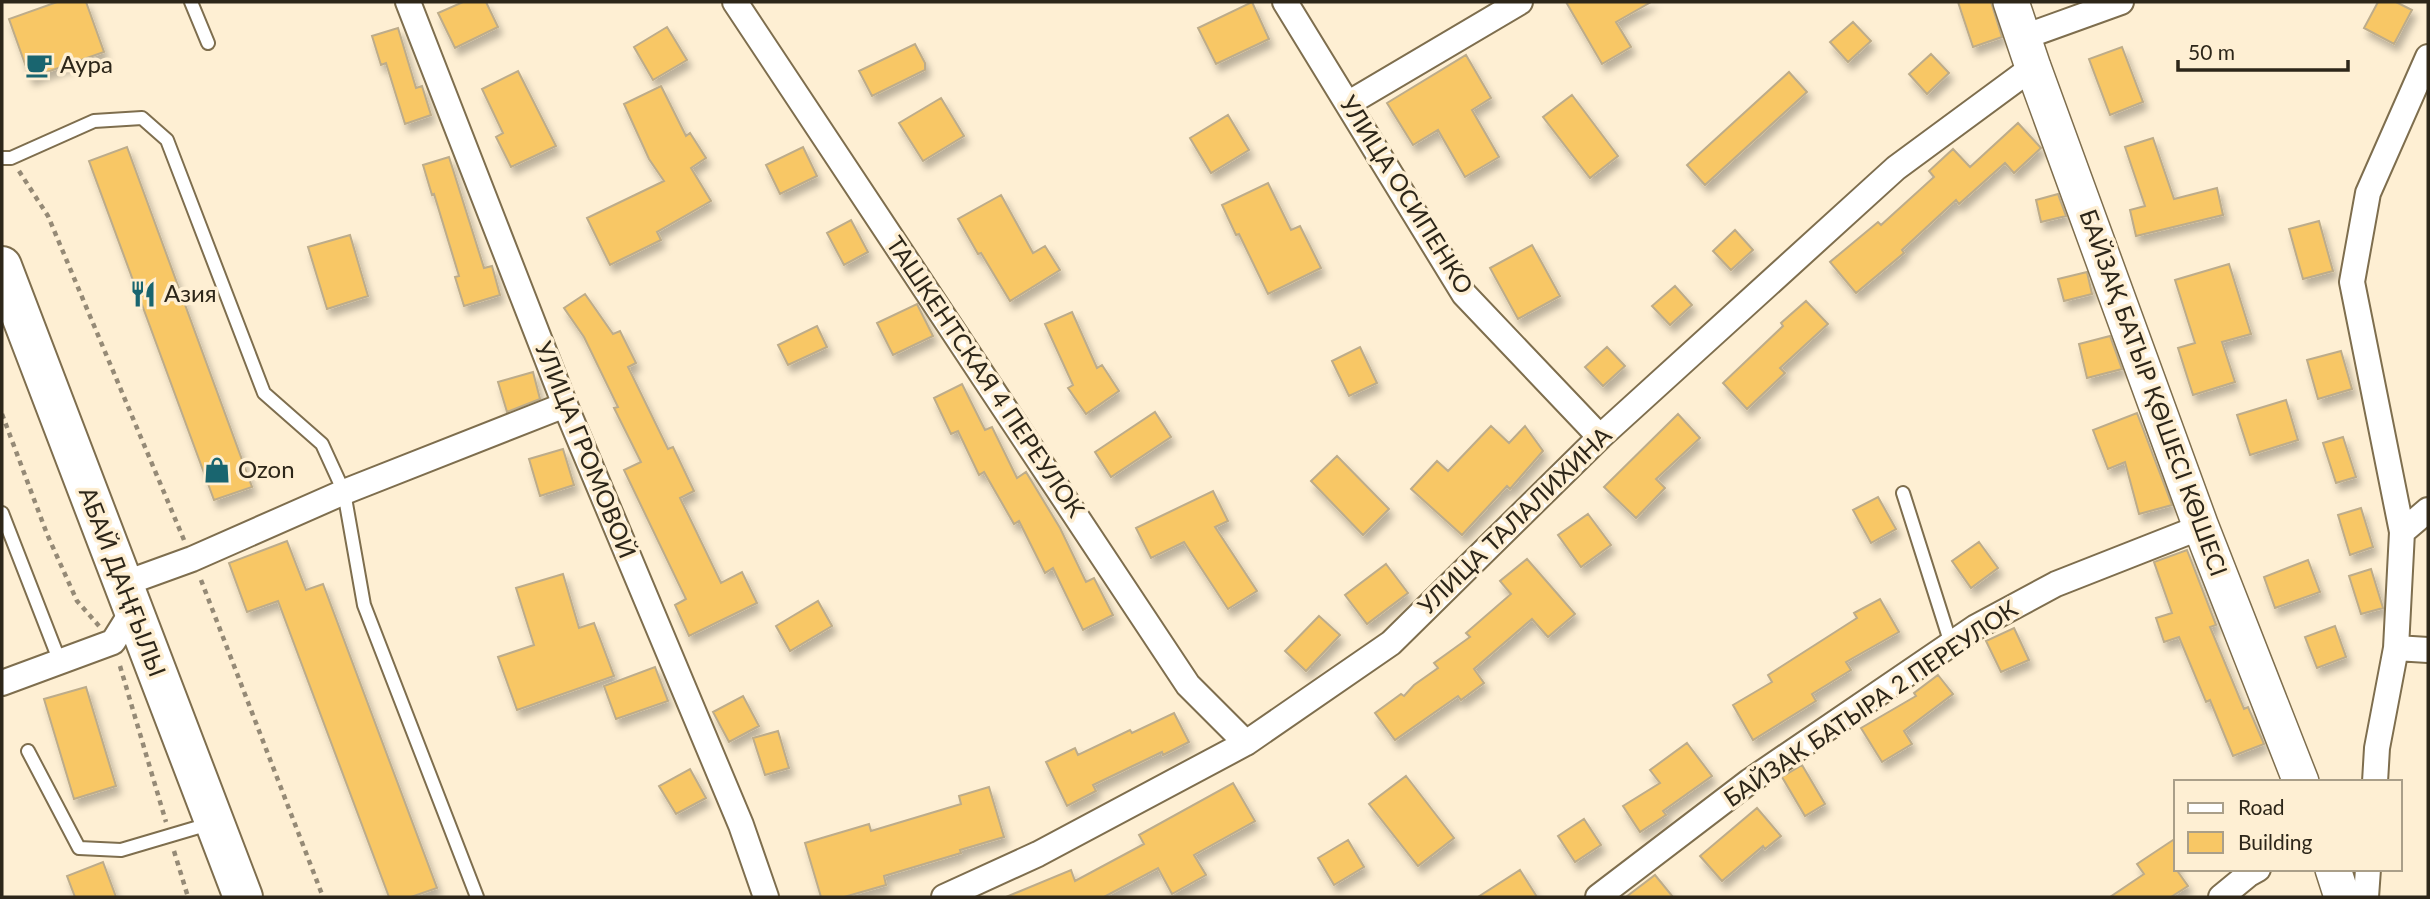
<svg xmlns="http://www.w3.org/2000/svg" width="2430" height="899" viewBox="0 0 2430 899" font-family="Lato,sans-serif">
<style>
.building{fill:#f8c765;stroke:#bdac8a;stroke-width:2;filter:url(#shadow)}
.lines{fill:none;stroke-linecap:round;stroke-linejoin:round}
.service-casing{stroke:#7e6e4e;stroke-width:16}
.minor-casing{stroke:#7e6e4e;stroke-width:28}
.secondary-casing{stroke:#7e6e4e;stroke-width:38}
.primary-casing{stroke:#7e6e4e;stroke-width:42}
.path{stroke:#958a76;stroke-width:4.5;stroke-dasharray:5 5;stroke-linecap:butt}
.service{stroke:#fff;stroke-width:12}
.minor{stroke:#fff;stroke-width:24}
.secondary{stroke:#fff;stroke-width:35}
.primary{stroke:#fff;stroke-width:38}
.labels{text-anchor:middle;stroke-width:7;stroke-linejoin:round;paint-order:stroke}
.poi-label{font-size:24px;fill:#2d2619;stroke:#feefd3;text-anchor:start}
.street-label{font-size:24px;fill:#2d2619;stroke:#feefd3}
</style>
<defs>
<filter id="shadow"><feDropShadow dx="4" dy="7" stdDeviation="3.5" flood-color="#0004"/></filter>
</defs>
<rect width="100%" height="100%" fill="#feefd3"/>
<path class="building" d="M57 2H86L104 52 30 78 9 19Z
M463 2H486L498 27 455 48 438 13Z
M1252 2 1269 39 1216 64 1198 28Z
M1566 2H1651L1616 22 1631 47 1602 64Z
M1958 2H1991L2002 37 1973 47Z
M2378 2H2396L2412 10 2394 44 2364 28Z
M1853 22 1871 41 1848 62 1830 42Z
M667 27 687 60 653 80 634 47Z
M398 28 416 88 422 86 431 115 405 124 386 63 381 65 372 36Z
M915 44 925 63V70L872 96 859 71Z
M2122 47 2143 102 2110 115 2089 59Z
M1931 54 1949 73 1927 94 1909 74Z
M1466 55 1491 98 1472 110 1499 157 1465 177 1438 130 1413 145 1387 103Z
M518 71 556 146 511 167 496 137 503 133 482 89Z
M1789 72 1807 92 1705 185 1687 165Z
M661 86 686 136 690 133 706 158 691 168 711 201 657 232 661 240 610 265 587 218 664 181 649 159 624 104Z
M1572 95 1618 156 1590 178 1543 117Z
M941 98 964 136 923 161 899 123Z
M1228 115 1249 150 1211 173 1190 138Z
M2018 123 2041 148 2014 173 2005 163 1959 204 1956 200 1902 250 1904 253 1856 293 1830 262 1878 222 1881 225 1934 177 1929 171 1953 149 1970 167Z
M2153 138 2174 199 2217 188 2223 215 2136 236 2130 210 2145 206 2125 147Z
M127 147 252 487 214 500 89 161Z
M803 147 817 176 780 194 766 165Z
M449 157 484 268 492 266 500 295 464 306 455 277 459 276 434 194 432 195 423 165Z
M1268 183 1291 230 1300 226 1321 268 1268 294 1239 234 1236 235 1222 205Z
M2058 194 2066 216 2041 222 2036 200Z
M1001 195 1033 253 1045 246 1060 270 1010 301 981 253 978 254 958 219Z
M851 220 868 252 844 265 827 233Z
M2319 221 2333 271 2303 279 2289 229Z
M1735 230 1753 250 1731 270 1713 251Z
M350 235 368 296 327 309 308 247Z
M1532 245 1560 296 1518 319 1490 268Z
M2229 264 2251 334 2222 342 2235 382 2193 395 2178 348 2195 343 2175 280Z
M2087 272 2092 294 2064 301 2058 279Z
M1675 286 1692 305 1670 325 1652 306Z
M585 294 613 334 620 331 636 363 628 367 668 449 673 447 694 491 680 498 721 583 742 572 757 603 689 636 675 605 686 599 624 470 641 462 614 408 618 407 584 337 564 308Z
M1806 301 1828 324 1780 368 1785 373 1747 409 1723 383 1783 326 1781 323Z
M917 304 933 336 893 355 877 323Z
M1072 312 1097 368 1102 365 1119 391 1086 414 1068 388 1073 385 1045 324Z
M817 326 827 347 788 365 778 345Z
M2110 336 2122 369 2087 378 2079 344Z
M1360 347 1377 383 1349 396 1332 361Z
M1607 347 1625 366 1603 386 1585 367Z
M2341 351 2352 389 2318 399 2307 360Z
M533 372 540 399 507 412 498 382Z
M962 384 985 430 992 427 1017 478 1026 472 1060 528 1086 582 1094 578 1113 615 1083 630 1053 568 1045 573 1019 521 1014 524 984 472 979 475 958 431 951 434 934 398Z
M2286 400 2298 440 2250 455 2237 415Z
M1155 412 1171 437 1111 477 1095 452Z
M2137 413 2172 505 2139 514 2125 462 2108 469 2093 430Z
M1678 414 1700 438 1656 479 1665 488 1636 518 1604 487Z
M1491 426 1509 443 1525 426 1543 451 1510 489 1507 486 1462 535 1411 489 1437 461 1448 471Z
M2343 437 2356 477 2336 483 2323 443Z
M563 449 574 485 540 496 529 459Z
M1337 456 1389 509 1363 535 1311 481Z
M1213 491 1228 521 1215 527 1257 591 1228 609 1184 542 1151 558 1136 528Z
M1878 497 1896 529 1871 543 1853 510Z
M2361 508 2373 547 2350 555 2338 515Z
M1588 514 1611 545 1581 567 1558 535Z
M287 541 306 590 323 584 437 888 411 897H389L278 601 247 612 229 563Z
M1979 542 1998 568 1971 588 1952 561Z
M2187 550 2216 625 2210 627 2244 709 2248 707 2264 744 2233 756 2210 700 2206 702 2179 637 2164 642 2156 618 2172 613 2154 562Z
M1527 559 1575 614 1548 637 1532 619 1474 669 1484 683 1461 700 1458 696 1395 740 1375 713 1401 694 1404 696 1414 685 1438 668 1434 663 1470 637 1466 633 1511 594 1500 581Z
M2308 560 2320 592 2275 608 2264 577Z
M1386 564 1408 593 1367 624 1345 595Z
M2371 569 2383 608 2361 614 2349 576Z
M563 574 579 628 594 623 614 676 517 710 498 657 534 645 516 588Z
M1880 599 1899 632 1846 662 1851 670 1812 694 1816 701 1753 740 1733 705 1772 682 1768 675 1857 618 1854 613Z
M818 601 832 626 790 651 776 626Z
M1319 616 1340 635 1306 671 1285 651Z
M2335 626 2346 657 2317 668 2305 637Z
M2014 628 2029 660 2001 672 1986 641Z
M655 667 668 701 616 719 604 686Z
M1938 675 1953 694 1904 731 1912 744 1882 762 1861 728 1916 696 1914 693Z
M86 687 116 786 74 799 44 699Z
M743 696 759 726 729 742 713 712Z
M1174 713 1189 742 1163 755 1162 752 1093 785 1096 791 1067 806 1046 762 1075 748 1078 755 1130 730 1132 733Z
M778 731 789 768 765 775 753 738Z
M1687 743 1712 776 1663 811 1666 815 1640 832 1623 806 1660 783 1650 770Z
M1802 765 1825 804 1805 816 1782 777Z
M690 769 706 798 676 814 659 786Z
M1406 776 1454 838 1418 866 1369 804Z
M1233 783 1255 821 1194 855 1206 875 1172 894 1158 868 1104 897H1006L1071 870 1075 881 1144 844 1139 835Z
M989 787 1004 837 960 850 961 853 884 876 886 885 844 897H821L805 843 869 824 871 831 961 804 959 796Z
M1757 808 1781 836 1765 849 1763 846 1722 881 1700 856Z
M1584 819 1601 845 1575 862 1558 836Z
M2176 838V869L2188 886 2171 897H2110L2144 874 2137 864Z
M1348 840 1364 867 1334 885 1318 858Z
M103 862 116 897H75L67 876Z
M1520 870 1537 897H1478Z
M1655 875 1673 897H1626Z"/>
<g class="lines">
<g class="service-casing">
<path id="service" d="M191 2 208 43
M2 158H11L94 121 142 118 167 140 264 393 322 444 344 492 364 605 477 897
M1903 493 1951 644
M2 513 60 662
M28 751 79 848 121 850 209 824"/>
</g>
<g class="minor-casing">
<path id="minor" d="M408 2 565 405 741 825 766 897
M735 2 1188 685 1246 743
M1285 2 1464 294 1600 437
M2024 37 2121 2
M1349 103 1520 2
M2402 532 2428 510
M123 584 192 559 344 492 565 405
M2396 648 2428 650
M2 683 113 642 133 610
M2375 782 2377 748 2396 648 2402 532 2352 282 2368 193 2428 57
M944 897 1038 854 1246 743 1391 643 1600 437 1896 168 2033 67
M1598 897 1750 781 1976 627 2056 584 2201 527
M2221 897 2249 874 2258 869
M2366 897 2368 869"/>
</g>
<g class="secondary-casing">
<path id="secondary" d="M2011 2 2033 67 2201 527 2301 782
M2333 869 2342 897"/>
</g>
<g class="primary-casing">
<path id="primary" d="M2 266 243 897"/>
</g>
<path class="path" d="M19 171 48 216 184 540
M2 414 47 534 77 601 99 626
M201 580 323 897
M120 666 166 822
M174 851 188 897"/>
<use href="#service" class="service"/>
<use href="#minor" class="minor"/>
<use href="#secondary" class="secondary"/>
<use href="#primary" class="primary"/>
</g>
<defs>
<g id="cafe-bare" transform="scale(2.1)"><path d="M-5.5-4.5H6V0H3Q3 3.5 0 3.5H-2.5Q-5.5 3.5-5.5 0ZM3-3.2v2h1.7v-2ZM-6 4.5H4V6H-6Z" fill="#19656f" stroke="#feefd3" stroke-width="2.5" paint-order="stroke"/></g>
<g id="restaurant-bare" transform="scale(2.1)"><path d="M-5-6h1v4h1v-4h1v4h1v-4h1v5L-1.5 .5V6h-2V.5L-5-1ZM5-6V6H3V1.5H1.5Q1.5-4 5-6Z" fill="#19656f" stroke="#feefd3" stroke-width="2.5" paint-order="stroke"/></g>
<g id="shop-bare" transform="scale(2.1)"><path d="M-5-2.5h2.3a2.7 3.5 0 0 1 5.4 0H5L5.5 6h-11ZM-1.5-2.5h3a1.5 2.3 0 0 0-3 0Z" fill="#19656f" stroke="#feefd3" stroke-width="2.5" paint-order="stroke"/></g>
</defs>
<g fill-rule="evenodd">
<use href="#cafe-bare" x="39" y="65"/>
<use href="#restaurant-bare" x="143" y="294"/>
<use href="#shop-bare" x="217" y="470"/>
</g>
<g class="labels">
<g class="poi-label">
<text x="60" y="73">Аура</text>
<text x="164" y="302">Азия</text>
<text x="238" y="478">Ozon</text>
</g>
<g class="street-label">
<text transform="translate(1406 195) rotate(58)" y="8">УЛИЦА ОСИПЕНКО</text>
<text transform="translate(985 377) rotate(56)" y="8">ТАШКЕНТСКАЯ 4 ПЕРЕУЛОК</text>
<text transform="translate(2153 393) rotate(70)" y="8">БАЙЗАҚ БАТЫР ҚӨШЕСІ КӨШЕСІ</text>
<text transform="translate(585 450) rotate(68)" y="8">УЛИЦА ГРОМОВОЙ</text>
<text transform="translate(1515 521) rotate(-44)" y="8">УЛИЦА ТАЛАЛИХИНА</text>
<text transform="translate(122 582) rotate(69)" y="8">АБАЙ ДАҢҒЫЛЫ</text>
<text transform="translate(1871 704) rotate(-34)" y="8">БАЙЗАК БАТЫРА 2 ПЕРЕУЛОК</text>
</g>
</g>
<rect width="2430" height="899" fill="none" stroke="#2d2619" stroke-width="7"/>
<rect x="2174" y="780" width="228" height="91" fill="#feefd3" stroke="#aa9f89" stroke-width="2"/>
<rect x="2188" y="803" width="35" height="10" fill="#ffffff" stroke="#aa9f89" stroke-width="2"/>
<text x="2238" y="815" font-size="21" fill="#2d2619">Road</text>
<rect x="2188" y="832" width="35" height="21" fill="#f8c765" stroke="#aa9f89" stroke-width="2"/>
<text x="2238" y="850" font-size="21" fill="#2d2619">Building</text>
<path d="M2178 60v10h170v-10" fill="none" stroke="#2d2619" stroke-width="3.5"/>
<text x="2188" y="60" font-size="21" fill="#2d2619" stroke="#feefd3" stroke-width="5" paint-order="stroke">50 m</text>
</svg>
